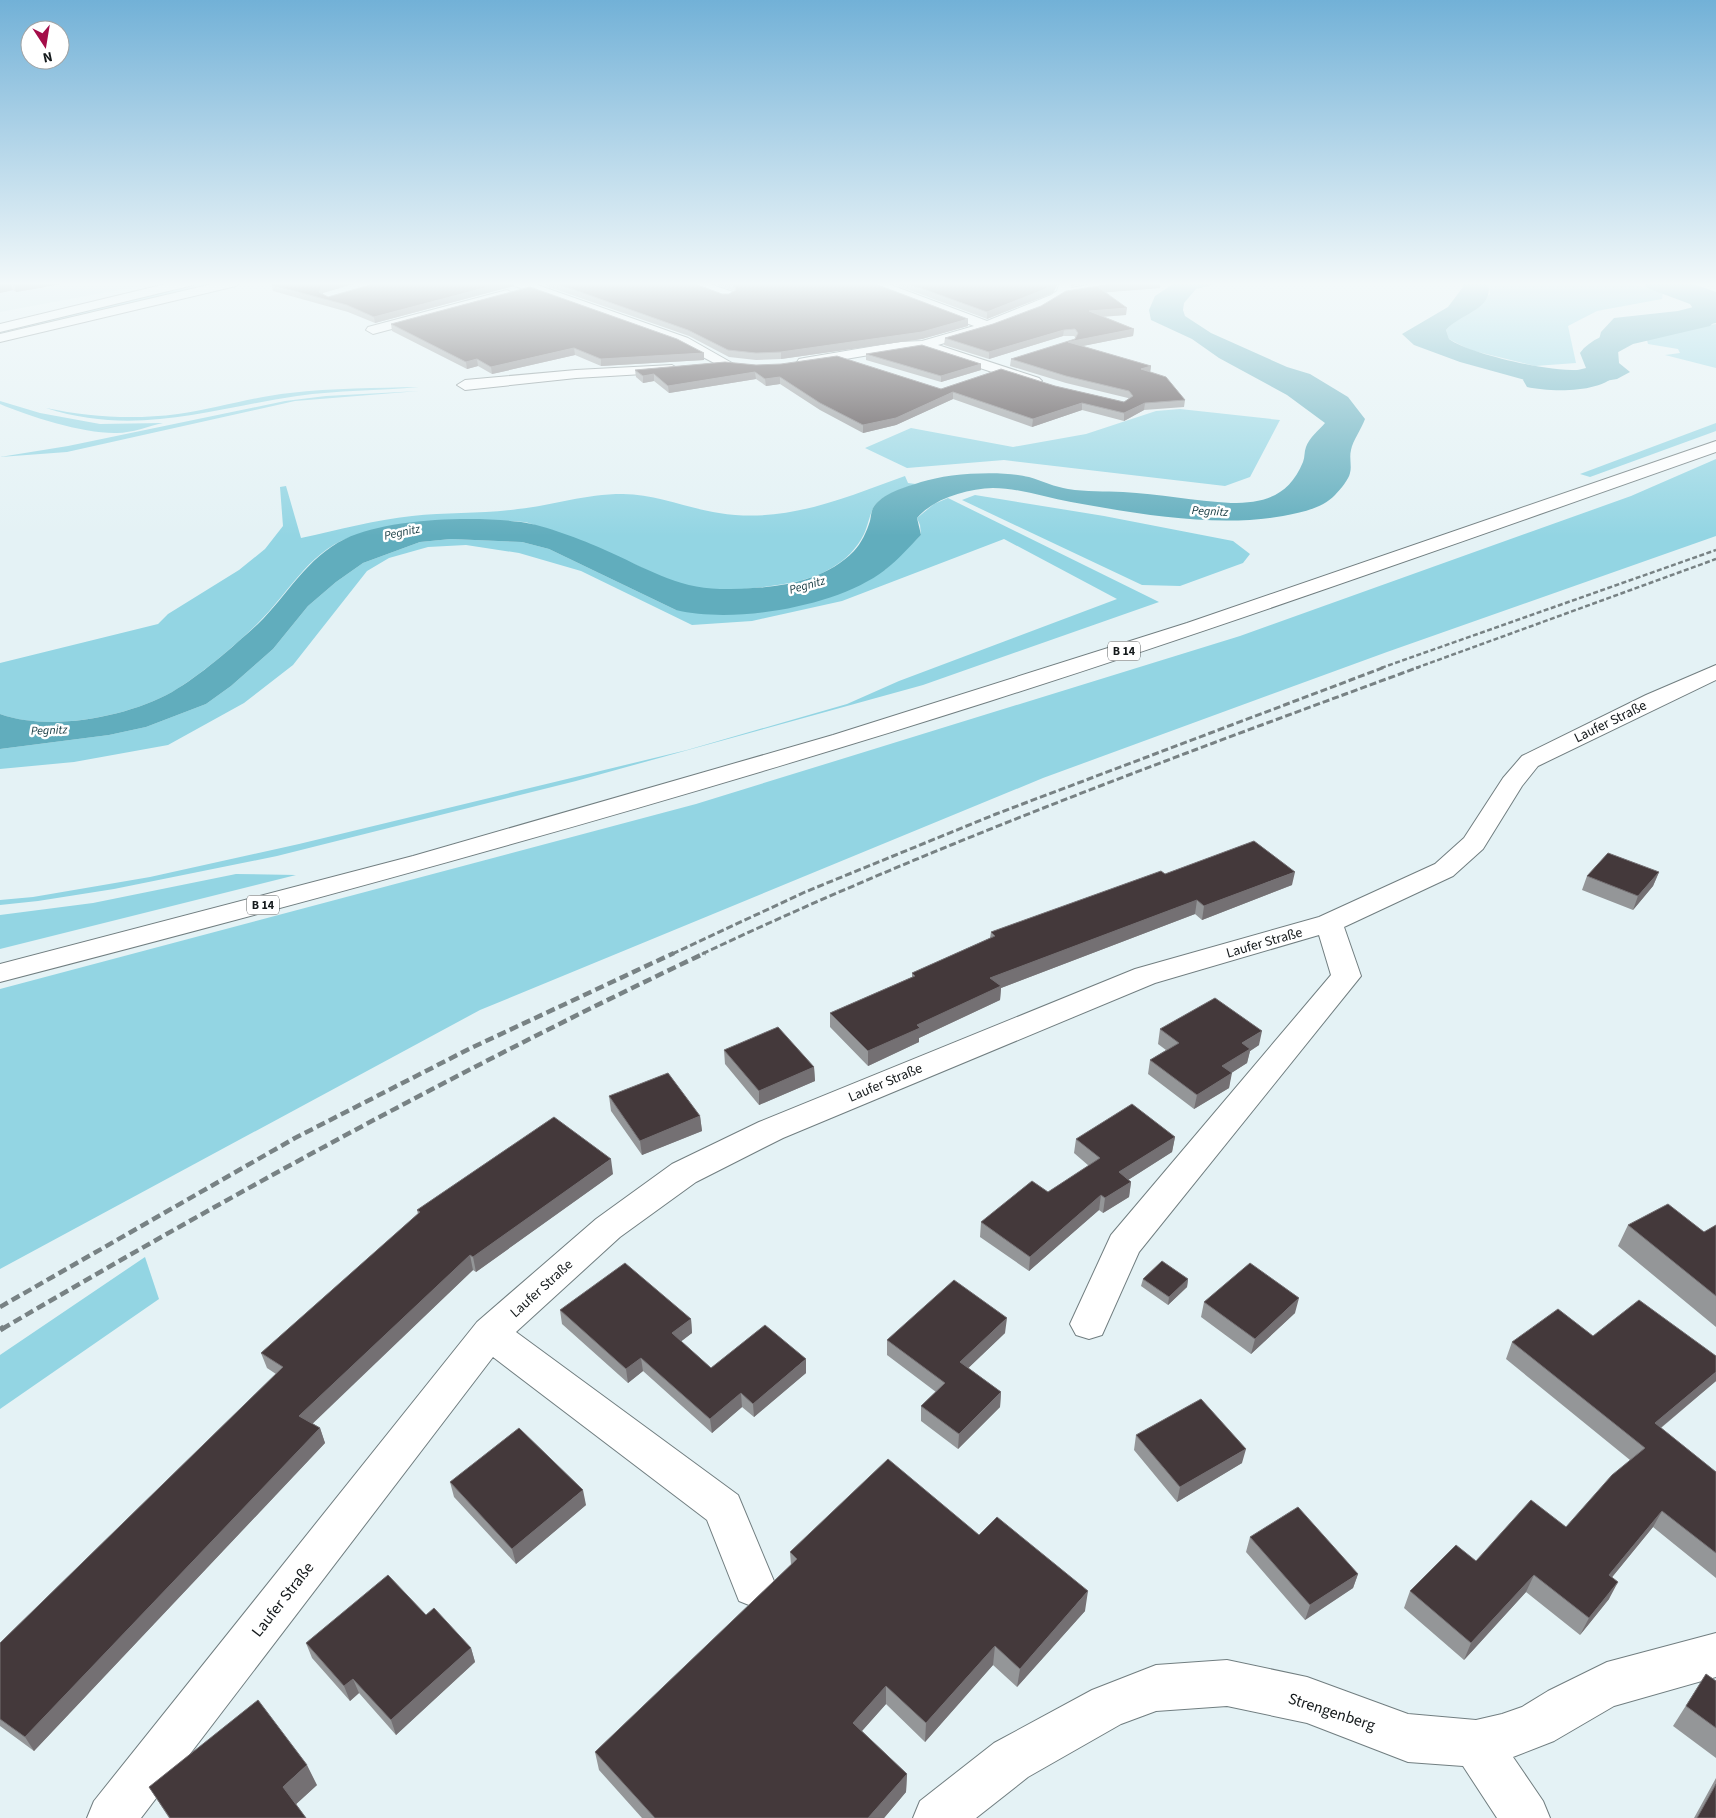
<svg xmlns="http://www.w3.org/2000/svg" width="1716" height="1818" viewBox="0 0 1716 1818" font-family="'Source Sans 3',sans-serif">
<style>
.built{fill:#d0e7ec}
.green{fill:#93d5e3}
.water{fill:#61adbd}
.lines{fill:none;stroke-linecap:round;stroke-linejoin:round}
.river{fill:#61adbd;fill-rule:evenodd}
.minor-casing{stroke:#717e80;stroke-width:2}
.major-casing{stroke:#717e80;stroke-width:2}
.minor{fill:#fff;fill-rule:evenodd}
.major{fill:#fff;fill-rule:evenodd}
.rail-far3{stroke:#788284;stroke-width:2.5;stroke-dasharray:5 2.5;stroke-linecap:butt}
.rail-far2{stroke:#788284;stroke-width:3;stroke-dasharray:7 3;stroke-linecap:butt}
.rail-far1{stroke:#788284;stroke-width:4.5;stroke-dasharray:9 4.5;stroke-linecap:butt}
.rail{stroke:#788284;stroke-width:5.5;stroke-dasharray:12 5.5;stroke-linecap:butt}
.wall{fill:#949698}
.shaded-wall{fill:#747073}
.building{fill:#44393b;stroke:#747073}
.labels{text-anchor:middle;stroke-width:5;stroke-linejoin:round;paint-order:stroke}
.far-water-label{font-size:12px;font-style:italic;fill:#12373e;stroke:#fff}
.shield{fill:#fff;stroke:#5a5e5f;stroke-width:1}
.shield-label{font-size:12px;font-weight:bold;fill:#14191b}
.street-label{font-size:14px;fill:#14191b;stroke:#fff}
.near-street-label{font-size:16px;fill:#14191b;stroke:#fff}
</style>
<rect width="100%" height="100%" fill="#e4f2f5"/>
<path class="built" d="M0 282H162L0 312Z"/>
<path class="green" d="M200 282H221L0 334V330L164 292Z
M1488 282H1624L1663 292 1662 299 1597 311 1568 326 1576 363 1535 366 1470 350 1449 339 1446 330 1453 322 1464 316 1490 294Z
M1716 324V368L1665 355 1680 353 1678 349 1648 344 1647 340 1655 334Z
M419 387C378 391 338 390 297 396 209 409 136 437 46 408 90 417 132 420 178 414 215 409 252 397 290 393 333 388 376 388 419 387Z
M419 391 295 401 67 452 0 457 68 446 285 401 326 396Z
M0 401 40 413 100 424 163 423C149 426 132 433 117 433 85 434 30 417 0 404Z
M1180 409 1280 420 1250 477 1225 486 1004 460 907 468 865 448 911 428 1013 447 1086 434 1156 411Z
M1716 423V431L1590 477 1580 474Z
M1716 459V536L1387 652 1043 778 480 1010 0 1269V989L696 804 1240 636 1631 496Z
M905 476 908 483 916 484C902 489 886 493 875 505 870 512 868 526 864 534 850 563 819 578 789 583 758 589 721 592 690 587 671 583 653 573 636 565 608 552 579 540 549 530 541 528 532 523 524 522 509 520 492 523 477 523 434 524 390 522 348 538 308 553 287 595 258 623 236 645 199 676 172 692 127 717 49 732 0 714V663L158 624 168 614 239 570 265 549 283 526 280 487 286 486 301 538C338 530 375 520 412 516 448 512 483 514 518 509 555 505 584 494 623 494 656 494 686 508 719 513 785 524 844 498 905 476Z
M975 495 1104 516 1233 541 1250 554 1243 563 1180 586 1142 585 962 500Z
M948 498 1159 602 923 685 576 781 277 856 114 889 38 901 0 905V900L33 897 150 877 299 844 687 750 847 704 899 681 1117 599 1004 539 842 601 752 621 692 625 581 571 519 553 466 545 428 547 389 558 367 571 293 665 244 703 168 745 74 762 0 769V749L109 735 146 727 206 704 231 686 273 649 308 606 336 582 363 563 420 542 451 539 522 542 549 549 676 610 885 570 921 535 920 525 917 518 934 504Z
M236 874 296 875 0 949V915L93 903Z
M145 1257 159 1299 0 1409V1355Z"/>
<path class="water" d="M1176 282H1224L1196 289 1184 303 1183 310 1185 316 1211 333 1287 367 1310 374 1348 397 1365 419C1361 430 1353 440 1351 450 1349 458 1352 466 1350 473 1349 479 1340 490 1335 495 1323 508 1300 513 1283 516 1216 528 1138 514 1071 502 1046 498 1020 488 993 488 967 489 934 498 917 518L921 535C909 547 898 560 885 570 837 607 734 624 676 610L549 549 522 542 451 539 420 542 363 563 336 582 308 606 273 649 231 686 206 704 146 727 109 735 0 749V714C50 732 127 717 172 692 200 676 234 646 258 624 287 596 307 557 345 539 388 518 474 516 521 522 544 525 583 540 605 550 644 567 676 588 720 589 766 589 820 586 854 551 861 544 867 531 870 521 871 517 871 512 873 508 882 493 906 487 921 482 948 473 1001 470 1029 477 1042 481 1055 487 1068 489 1086 492 1105 491 1123 492 1159 494 1195 501 1231 503 1265 503 1289 496 1303 462 1305 457 1304 452 1306 447 1309 438 1319 430 1325 423L1287 395 1219 358 1192 339 1151 320 1149 310 1155 296Z
M1462 282H1488C1495 310 1460 313 1446 330L1449 339C1470 355 1575 379 1598 367L1599 362 1595 355 1601 332 1614 318 1678 311 1697 306 1682 293 1649 282H1688L1716 292V323L1637 338 1618 350 1619 363 1630 372 1617 379 1581 385 1532 382 1460 362 1414 345 1402 334 1448 307 1463 287Z"/>
<g class="lines">
<path class="river" d="M1643 282C1661 281 1706 280 1715 300 1716 305 1716 314 1716 320L1710 326 1633 344 1611 356 1618 372C1603 394 1550 392 1527 387L1523 380 1527 373C1547 369 1567 374 1586 368L1580 353C1598 327 1661 321 1690 314L1694 310 1690 304 1647 288Z"/>
<g class="minor-casing">
<path id="minor" d="M174 282H194L193 285 0 332V324Z
M511 282H529L688 338 732 363 730 366H720L678 344 512 285Z
M687 282H704L733 292 735 295 728 299 723 298 688 285Z
M866 282H883L987 321 1051 295 1057 291 1060 282H1072L1071 288 1103 282H1129L1123 286 1067 296 1040 311 992 329 938 345 1039 378 1042 381 1039 384H1029L922 349 899 350 804 366 799 365 797 362 799 359 804 358 899 342 922 341 974 326 867 285Z
M507 290 514 294 512 297 373 334 366 330 368 327Z
M672 365 679 369 677 372 576 378 465 390 457 385 465 380 576 370Z
M1716 665V680L1538 766 1522 786 1483 849 1453 876 1344 927 1361 976 1139 1252 1102 1335 1089 1339 1076 1335 1070 1324 1111 1235 1331 975 1319 935 1155 983 783 1138 696 1182 620 1237 516 1332 738 1495 776 1586 769 1601 754 1607 739 1601 707 1520 493 1357 141 1818H87L94 1801 477 1322 596 1219 672 1164 759 1122 1135 969 1319 917 1435 864 1464 838 1503 778 1522 756 1646 695Z
M1716 1633V1677L1614 1706 1554 1741 1513 1757 1543 1801 1550 1818H1497L1463 1766 1408 1762 1307 1723 1227 1706 1156 1711 1121 1724 1028 1777 976 1818H913L920 1801 994 1743 1092 1690 1156 1665 1227 1660 1307 1677 1408 1714 1476 1720 1502 1714 1522 1707 1548 1691 1607 1662Z"/>
</g>
<g class="major-casing">
<path id="major" d="M221 282H242L236 286 0 342V334Z
M1716 441V452C1475 537 1234 623 990 701 663 805 332 896 0 982V964L413 856 833 735 1187 623Z"/>
</g>
<use href="#minor" class="minor"/>
<use href="#major" class="major"/>
<path class="rail-far3" d="M1381 668 1716 550
M1416 668 1716 559"/>
<path class="rail-far2" d="M672 954 805 892 996 814 1385 667
M702 954C935 844 1177 756 1419 667"/>
<path class="rail-far1" d="M0 1307 295 1138 469 1049 674 953
M2 1329C232 1194 464 1067 705 953"/>
<path class="rail" d="M0 1330 4 1327"/>
</g>
<path class="wall" d="M0 282H73L16 292 13 290 0 293Z
M543 282H690L722 294H729L735 291 709 282H870L968 326 922 339 781 359 756 360 729 357 689 336 546 286Z
M888 282H1059L1053 293 987 319Z
M1123 282 1160 288 1106 292 1126 315 1102 316 1134 329 1133 336 1082 346 1151 366 1150 372 1185 400 1184 407 1144 410 1124 421 1082 410 1032 427 953 399 896 425 863 433 820 410 780 384 766 386 756 379 669 393 654 381 643 383 636 377 635 370 725 362 941 389 1055 386 1124 402 1129 399 1128 398 1066 383 1010 366 1011 359 1075 339 1076 338 1074 336H1063L989 359 944 345 945 338 993 324Z
M272 285 323 293V294L328 297 514 286 375 323 348 312 273 291Z
M391 324 704 353V360L601 366 575 355 492 374 478 366 467 369 392 331Z
M866 354 981 364V370L941 382 866 360Z
M1659 872 1653 886 1633 910 1582 890 1587 876Z
M1165 874 1292 885 1202 920 1195 914 1001 988 1000 1000 919 1038V1042L868 1066 830 1027V1013L912 977V973L990 938 991 932Z
M1160 1029 1259 1045 1250 1051 1247 1063 1231 1073 1229 1088 1194 1109 1148 1074 1150 1060 1166 1050 1158 1044Z
M724 1050 814 1067 815 1081 759 1105 725 1064Z
M609 1096 700 1116 702 1131 642 1155 611 1111Z
M1175 1137 1172 1152 1128 1180 1131 1182 1129 1197 1103 1213 1099 1210 1029 1271 980 1237 981 1222 1048 1192 1089 1166 1074 1153 1076 1139Z
M613 1174 476 1272 473 1270 312 1423 320 1428 325 1443 34 1751 0 1726V1643L276 1374 267 1368 261 1353 418 1214 417 1210Z
M1628 1225 1704 1232 1716 1225V1327L1618 1246Z
M1143 1279H1188L1187 1287 1168 1305 1141 1286Z
M1204 1302 1295 1313 1251 1354 1201 1317Z
M560 1310 691 1319 692 1333 681 1341 711 1368 806 1373 754 1417 742 1407 712 1433 643 1371 628 1383 562 1324Z
M1005 1333 968 1368 1001 1392 1000 1407 958 1449 921 1421V1406L936 1392 887 1355V1340Z
M1593 1336 1716 1381 1661 1428 1716 1472V1578L1653 1527 1612 1577 1609 1599 1580 1635 1526 1592 1464 1660 1404 1608 1410 1591 1476 1561 1566 1527 1630 1460 1506 1359 1512 1342Z
M1136 1435 1242 1463 1177 1502 1134 1450Z
M450 1482 586 1505 516 1564 454 1497Z
M979 1535 1085 1611 1017 1687 993 1665 925 1742 886 1704 862 1731 907 1774 906 1792 884 1818H642L599 1770 595 1752 791 1565 790 1552Z
M1250 1537 1358 1574 1353 1588 1305 1620 1246 1552Z
M426 1615 471 1648 475 1662 396 1735 359 1693 350 1701 312 1658 306 1643Z
M1706 1674 1716 1681V1758L1673 1726Z
M1716 1778V1818H1694Z
M317 1785 296 1804 306 1818H169L149 1787Z"/>
<path class="shaded-wall" d="M0 282H10L13 290 0 293Z
M13 282H73L16 292Z
M339 282H361L323 293 320 298 319 292 322 287Z
M507 282H514V286L375 323 374 317Z
M1056 282H1059L1053 293 987 319V312Z
M1073 282H1094L1072 286Z
M1161 282 1160 288 1098 293V287Z
M1127 308 1126 315 1089 318V311Z
M968 319V326L922 339 781 359V352Z
M1134 329 1133 336 1068 349V342Z
M1064 330 1063 336 989 359V352Z
M574 348 575 355 492 374 491 367Z
M704 353V360L601 366V359Z
M477 359 478 366 467 369 466 362Z
M981 364V370L941 382V376Z
M1151 366 1150 373 1141 369Z
M755 372 756 379 669 393 668 386Z
M654 374V381L643 383V376Z
M780 377V384L766 386 765 379Z
M953 392V399L896 425 863 433V425Z
M1082 403V410L1032 427 1033 419Z
M1145 403 1144 410 1124 421V413Z
M1295 872 1292 885 1202 920 1204 906Z
M1659 872 1653 886 1633 910 1638 896Z
M1197 900 1195 914 1001 988 1000 1000 919 1038V1042L868 1066V1051L917 1025 990 978Z
M1262 1031 1259 1045 1250 1051 1247 1063 1219 1081 1222 1066 1242 1043Z
M814 1067 815 1081 759 1105V1091Z
M1232 1073 1229 1088 1194 1109 1197 1095Z
M700 1116 702 1131 642 1155 640 1141Z
M1175 1137 1172 1152 1117 1187 1119 1172Z
M611 1159 613 1174 476 1272 473 1257Z
M1131 1182 1129 1197 1103 1213 1105 1198Z
M1101 1195 1099 1210 1029 1271 1030 1257Z
M470 1255 473 1270 305 1431 299 1416Z
M1188 1279 1187 1287 1168 1305 1169 1297Z
M1299 1298 1295 1313 1251 1354 1255 1339Z
M1007 1318 1005 1333 959 1377 960 1362Z
M691 1319 692 1333 674 1347 672 1333Z
M641 1358 643 1371 628 1383 626 1369Z
M806 1359V1373L754 1417 753 1404Z
M1716 1372V1381L1646 1440 1655 1423Z
M1001 1392 1000 1407 958 1449 959 1434Z
M741 1393 742 1407 712 1433 710 1419Z
M320 1428 325 1443 34 1751 25 1737Z
M1246 1449 1242 1463 1177 1502 1180 1487Z
M583 1490 586 1505 516 1564 512 1549Z
M1662 1511 1653 1527 1600 1592 1609 1575Z
M1358 1574 1353 1588 1305 1620 1310 1605Z
M1534 1575 1526 1592 1464 1660 1471 1643Z
M1618 1582 1609 1599 1580 1635 1589 1618Z
M1088 1591 1085 1611 1017 1687 1020 1669Z
M995 1646 993 1665 925 1742 926 1723Z
M471 1648 475 1662 396 1735 391 1720Z
M353 1679 359 1693 350 1701 344 1686Z
M886 1686V1704L853 1741V1723Z
M307 1765 317 1785 293 1807 283 1787Z
M907 1774 906 1792 884 1818H868Z"/>
<path class="building" d="M286 282H339L322 287 319 292 328 297 380 282H507L374 317 347 305 272 285Z
M552 282H690L722 294H729L736 290 734 285 726 282H870L968 319 922 332 781 352 756 353 728 350 688 330Z
M904 282H1056L1053 286 987 312Z
M1123 282H1161L1098 287 1127 308 1089 311 1134 329 1068 342 1151 366 1141 369 1166 377 1185 400 1145 403 1124 413 1082 403 1033 419 953 392 896 418 863 425 820 403 780 377 765 379 755 372 668 386 654 374 643 376 635 370 725 362 756 365 781 364 837 356 941 389 1001 369 1055 386 1124 402 1133 396 1129 391 1066 376 1011 359 1075 339 1078 333 1075 329 1064 330 989 352 945 338 993 324 1041 306 1066 291Z
M530 287 677 339 704 353 601 359 574 348 491 367 477 359 466 362 391 324Z
M922 345 981 364 941 376 866 354Z
M1254 841 1295 872 1204 906 1197 900 990 978 1001 986 917 1025 920 1028 868 1051 830 1013 915 976 912 973 995 936 991 932 1161 871 1165 874Z
M1608 853 1659 872 1638 896 1587 876Z
M1215 998 1262 1031 1242 1043 1250 1049 1222 1066 1232 1073 1197 1095 1150 1060 1179 1043 1160 1029Z
M778 1027 814 1067 759 1091 724 1050Z
M668 1073 700 1116 640 1141 609 1096Z
M1132 1104 1175 1137 1119 1172 1131 1182 1105 1198 1101 1195 1030 1257 981 1222 1032 1181 1048 1192 1100 1158 1076 1139Z
M554 1117 611 1159 473 1257 470 1255 299 1416 320 1428 25 1737 0 1719V1643L283 1367 261 1353 420 1212 417 1210Z
M1668 1204 1704 1232 1716 1225V1296L1628 1225Z
M1162 1261 1188 1279 1169 1297 1143 1279Z
M625 1263 691 1319 672 1333 711 1368 765 1325 806 1359 753 1404 741 1393 710 1419 641 1358 626 1369 560 1310Z
M1250 1263 1299 1298 1255 1339 1204 1302Z
M954 1280 1007 1318 960 1362 1001 1392 959 1434 921 1406 945 1383 887 1340Z
M1639 1300 1716 1356V1372L1655 1423 1716 1472V1553L1662 1511 1609 1575 1618 1582 1589 1618 1534 1575 1471 1643 1410 1591 1456 1545 1476 1561 1531 1500 1566 1527 1612 1475 1645 1448 1512 1342 1558 1309 1593 1336Z
M1201 1399 1246 1449 1180 1487 1136 1435Z
M519 1428 583 1490 512 1549 450 1482Z
M888 1459 979 1535 997 1517 1088 1591 1020 1669 995 1646 926 1723 886 1686 853 1723 907 1774 868 1818H655L595 1752 797 1559 790 1552Z
M1298 1507 1358 1574 1310 1605 1250 1537Z
M388 1575 426 1615 434 1608 471 1648 391 1720 353 1679 344 1686 306 1643Z
M1706 1674 1716 1681V1728L1686 1706Z
M258 1700 307 1765 283 1787 306 1818H170L149 1787Z
M1716 1784V1818H1697Z"/>
<linearGradient id="sky" x2="0" y2="1"><stop stop-color="#72b1d7"/><stop offset="0.53" stop-color="#f3f9fa"/><stop offset="1" stop-color="#f3f9fa" stop-opacity="0"/></linearGradient>
<rect width="1716" height="536" fill="url(#sky)"/>
<g class="labels">
<g class="far-water-label">
<text transform="translate(1210 511) rotate(3)" y="4">Pegnitz</text>
<text transform="translate(402 532) rotate(-12)" y="4">Pegnitz</text>
<text transform="translate(807 585) rotate(-16)" y="4">Pegnitz</text>
<text transform="translate(49 730) rotate(-2)" y="4">Pegnitz</text>
</g>
<g class="shield">
<rect x="1108" y="641.5" width="32" height="19" rx="4"/>
<rect x="247" y="895.5" width="32" height="19" rx="4"/>
</g>
<g class="shield-label">
<text x="1124" y="655">B 14</text>
<text x="263" y="909">B 14</text>
</g>
<g class="street-label">
<text transform="translate(1610 721) rotate(-26)" y="5">Laufer Straße</text>
<text transform="translate(1264 942) rotate(-16)" y="5">Laufer Straße</text>
<text transform="translate(885 1082) rotate(-23)" y="5">Laufer Straße</text>
<text transform="translate(541 1288) rotate(-42)" y="5">Laufer Straße</text>
</g>
<g class="near-street-label">
<text transform="translate(282 1599) rotate(-52)" y="6">Laufer Straße</text>
<text transform="translate(1332 1711) rotate(18)" y="6">Strengenberg</text>
</g>
</g>
<g transform="translate(45 45) rotate(168)"><circle r="24" fill="#ffffff" stroke="#a1a3a4"/>
<path d="M0-4L9 19L0 12L-9 19Z" fill="#a40d49"/>
<text y="-8" font-size="14" font-weight="bold" text-anchor="middle" fill="#14191b">N</text>
</g>
</svg>
